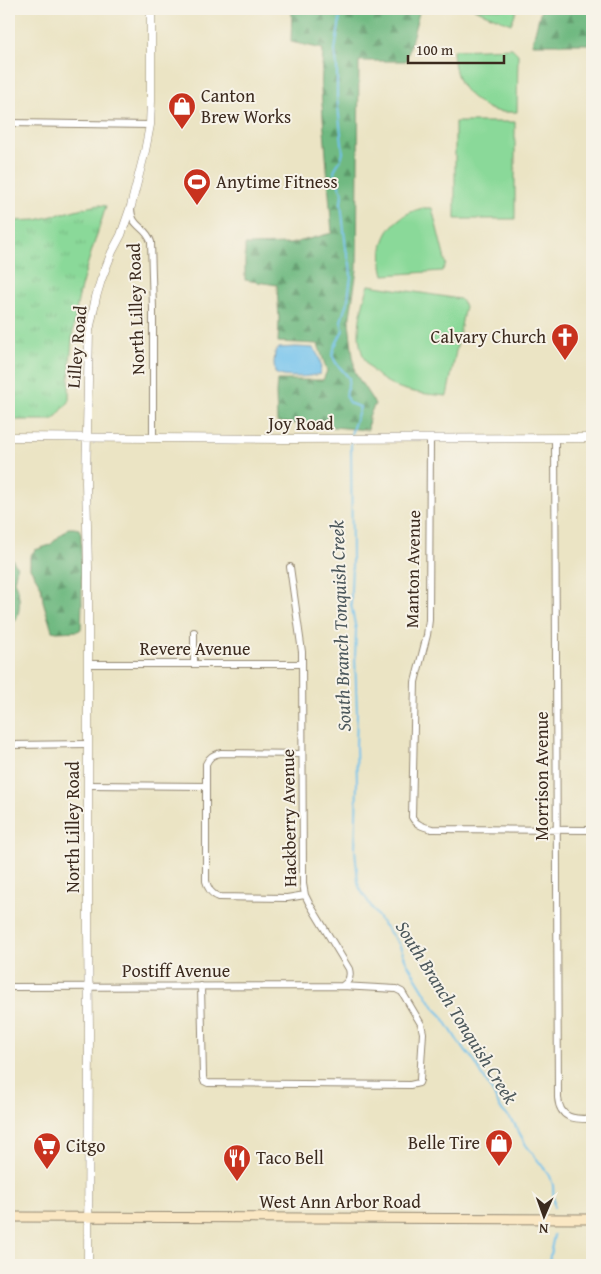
<svg xmlns="http://www.w3.org/2000/svg" width="601" height="1274" viewBox="0 0 601 1274" font-family="'Gentium Book Plus',serif">
<style>
.grass{fill:url(#grass-tufts);stroke:#62825c}
.forest{fill:url(#forest-firs);stroke:#557250}
.garden{fill:#8ad999;stroke:#62825c}
.water{fill:#72c2ed;stroke:#567686}
.lines{fill:none;stroke-linecap:round;stroke-linejoin:round}
.stream{stroke:#72c2ed;stroke-width:2}
.minor-casing{stroke:#938771;stroke-width:8}
.tertiary-casing{stroke:#938771;stroke-width:9}
.secondary-casing{stroke:#938771;stroke-width:11}
.minor{stroke:#fff;stroke-width:6}
.tertiary{stroke:#fff;stroke-width:8}
.secondary{stroke:#fae7c3;stroke-width:9}
.labels{text-anchor:middle;stroke-width:4;stroke-linejoin:round;paint-order:stroke}
.poi-label{font-size:18px;fill:#3b2a1e;stroke:#f7f3e8;text-anchor:start}
.street-label{font-size:18px;fill:#3b2a1e;stroke:#f7f3e8}
.water-label{font-size:19px;font-style:italic;fill:#4c585c;stroke:#f7f3e8}
</style>
<defs>
<pattern id="grass-tufts" width="24" height="20" patternUnits="userSpaceOnUse" patternTransform="scale(1.25)"><rect width="24" height="20" fill="#8ad999"/><path d="M3 7l-1-3M5 7V3M7 7l1-3M15 17l-1-3M17 17v-4M19 17l1-3" fill="none" stroke="#78ba83"/></pattern>
<pattern id="forest-firs" width="22" height="20" patternUnits="userSpaceOnUse" patternTransform="scale(1.25)"><rect width="22" height="20" fill="#6fb981"/><path d="M5 1l3.5 6h-7zM16 11l3.5 6h-7z" fill="#5c9769"/></pattern>
</defs>
<rect width="100%" height="100%" fill="#f7f3e8"/>
<filter id="ink" filterUnits="userSpaceOnUse"><feTurbulence type="fractalNoise" baseFrequency=".02" numOctaves="2"/><feDisplacementMap in="SourceGraphic" scale="10" xChannelSelector="R" yChannelSelector="G"/><feConvolveMatrix kernelMatrix="1 2 1 2 8 2 1 2 1" color-interpolation-filters="sRGB"/></filter>
<filter id="wash" filterUnits="userSpaceOnUse"><feTurbulence type="fractalNoise" baseFrequency=".0096" numOctaves="4" result="noise"/><feDisplacementMap in="SourceGraphic" scale="20" xChannelSelector="R" yChannelSelector="G"/><feGaussianBlur stdDeviation="1.12" result="paint"/><feColorMatrix in="noise" values="0 0 0 0 0 0 0 0 0 0 0 0 0 0 0 0 0 1.4 0 .05"/><feComposite in="paint" operator="in"/></filter>
<g filter="url(#wash)">
<rect width="100%" height="100%" fill="#ebe4c4"/>
<path class="grass" d="M99 205 106 206C98 233 88 260 81 287 72 325 69 363 69 402L53 420H9V221L37 220 83 208Z"/>
<path class="forest" d="M292 9H420L406 61H359L357 270 349 323 355 373 375 404 369 416 368 430 277 422 276 393 277 380H323L327 371 318 344 278 342 279 320 277 285 245 280V245L290 244 332 233 321 91 323 49 291 42Z
M541 9H592V44H532Z
M68 528H74L79 529 81 534 82 603 81 629 78 631 57 632 52 631 43 601 41 586 30 568V556L35 550 50 545Z
M9 554 17 567 14 581C21 594 23 618 9 627Z"/>
<path class="garden" d="M474 9H517L511 24Z
M512 48 518 54 517 112C508 112 498 113 490 109 484 107 478 102 473 98 458 86 454 70 453 50Z
M455 122H515V219H455Z
M423 208H432L446 264 442 271 384 275C375 242 390 216 423 208Z
M369 285 460 299 465 306 447 396C427 394 405 393 387 382 349 361 357 318 369 285Z"/>
<path class="water" d="M296 347 313 348C320 356 322 364 320 374 310 377 283 379 275 373L274 363 275 352 279 348Z"/>
<g class="lines">
<path class="stream" d="M338 9 340 15 339 26 335 50 337 67V97L343 153 341 159 336 167 334 172 342 193 341 203 346 249 350 264 351 276 348 299 341 321 343 330 335 346 332 355 336 363 349 378C349 386 342 399 351 404 354 405 357 406 360 407 358 417 352 426 351 436
M351 440 352 565 351 589V604L356 630 355 657 357 714 356 747 357 783 356 819 355 849 358 882 360 889 380 920 399 944 407 963 435 1009 442 1016 459 1043 473 1059 494 1095 500 1108 514 1123 526 1145 550 1176 553 1185 554 1207
M549 1265 550 1255 554 1235"/>
</g>
</g>
<g filter="url(#ink)">
<g class="lines">
<g class="minor-casing">
<path id="minor" d="M9 123 150 125
M131 207C131 229 146 225 151 242L153 309V438
M555 438 558 1098C560 1120 575 1119 592 1119
M430 440 429 620 427 635 415 682 412 817C416 825 424 827 432 829L592 830
M290 567 302 652 303 884 305 895 309 903 349 969C351 976 349 982 342 986
M194 663V632
M88 664H302
M9 739 12 745 9 751
M12 745 88 744
M302 754 221 753C213 754 209 757 206 764V881C208 889 211 894 219 897L287 898 305 895
M88 785 206 786
M9 987 342 986 396 989 402 992 421 1024 423 1033 420 1080 419 1083 410 1085 208 1083 204 1081 203 1077 201 986"/>
</g>
<g class="tertiary-casing">
<path id="tertiary" d="M9 437 286 439 592 438
M88 1265 89 1032 88 928V568L86 482 89 331 96 297 101 280 112 252 121 235 131 206 145 151 150 125 151 101V9"/>
</g>
<g class="secondary-casing">
<path id="secondary" d="M9 1217 592 1219"/>
</g>
<use href="#minor" class="minor"/>
<use href="#tertiary" class="tertiary"/>
<use href="#secondary" class="secondary"/>
</g>
</g>
<defs>
<g id="shop-pin" transform="scale(1.4375)"><path d="M0 17L-7.5 6A9.5 9.5 0 1 1 7.5 6Z" fill="#c8321e" stroke="#f7f3e8"/><path d="M-5-2.5h2.3a2.7 3.5 0 0 1 5.4 0H5L5.5 6h-11ZM-1.5-2.5h3a1.5 2.3 0 0 0-3 0Z" fill="#fff"/></g>
<g id="stadium-pin" transform="scale(1.4375)"><path d="M0 17L-7.5 6A9.5 9.5 0 1 1 7.5 6Z" fill="#c8321e" stroke="#f7f3e8"/><path d="M0-5a6.5 5 0 1 0 0 10a6.5 5 0 1 0 0-10ZM-3.5-1.8h7v3.6h-7Z" fill="#fff"/></g>
<g id="church-pin" transform="scale(1.4375)"><path d="M0 17L-7.5 6A9.5 9.5 0 1 1 7.5 6Z" fill="#c8321e" stroke="#f7f3e8"/><path d="M-1.2-6h2.4v3.5h3.3v2.4h-3.3V6h-2.4V-.1h-3.3v-2.4h3.3Z" fill="#fff"/></g>
<g id="supermarket-pin" transform="scale(1.4375)"><path d="M0 17L-7.5 6A9.5 9.5 0 1 1 7.5 6Z" fill="#c8321e" stroke="#f7f3e8"/><path d="M-6-5.5h2.5l.6 2H6L4.5 2H-2.5L-4.4-4H-6ZM-1.5 3.2a1.3 1.3 0 1 0 .1 0ZM3 3.2a1.3 1.3 0 1 0 .1 0Z" fill="#fff"/></g>
<g id="restaurant-pin" transform="scale(1.4375)"><path d="M0 17L-7.5 6A9.5 9.5 0 1 1 7.5 6Z" fill="#c8321e" stroke="#f7f3e8"/><path d="M-5-6h1v4h1v-4h1v4h1v-4h1v5L-1.5 .5V6h-2V.5L-5-1ZM5-6V6H3V1.5H1.5Q1.5-4 5-6Z" fill="#fff"/></g>
</defs>
<g fill-rule="evenodd">
<use href="#shop-pin" x="182" y="106"/>
<use href="#stadium-pin" x="197" y="182"/>
<use href="#church-pin" x="565" y="337"/>
<use href="#shop-pin" x="499" y="1143"/>
<use href="#supermarket-pin" x="47" y="1146"/>
<use href="#restaurant-pin" x="237" y="1158"/>
</g>
<g class="labels">
<g class="poi-label">
<text x="201" y="102">Canton<tspan x="201" dy="21">Brew Works</tspan></text>
<text x="216" y="188">Anytime Fitness</text>
<text x="546" y="343" text-anchor="end">Calvary Church</text>
<text x="480" y="1149" text-anchor="end">Belle Tire</text>
<text x="66" y="1152">Citgo</text>
<text x="256" y="1164">Taco Bell</text>
</g>
<g class="street-label">
<text transform="translate(136 309) rotate(-92)" y="6">North Lilley Road</text>
<text transform="translate(77 347) rotate(-85)" y="6">Lilley Road</text>
<text x="301" y="430">Joy Road</text>
<text transform="translate(413 569) rotate(-89)" y="6">Manton Avenue</text>
<text x="195" y="655">Revere Avenue</text>
<text transform="translate(542 776) rotate(-90)" y="6">Morrison Avenue</text>
<text transform="translate(289 818) rotate(-91)" y="6">Hackberry Avenue</text>
<text transform="translate(73 827) rotate(-90)" y="6">North Lilley Road</text>
<text x="176" y="977">Postiff Avenue</text>
<text x="340" y="1208">West Ann Arbor Road</text>
</g>
<g class="water-label">
<text transform="translate(340 626) rotate(-92)" y="7">South Branch Tonquish Creek</text>
<text transform="translate(457 1012) rotate(58)" y="7">South Branch Tonquish Creek</text>
</g>
</g>
<rect width="601" height="1274" fill="none" stroke="#f7f3e8" stroke-width="30"/>
<g transform="translate(544 1216) rotate(182)" stroke="#f7f3e8" stroke-width="4" paint-order="stroke">
<path d="M0-4L9 19L0 12L-9 19Z" fill="#3b2a1e"/>
<text y="-8" font-size="14" font-weight="bold" text-anchor="middle" fill="#3b2a1e">N</text>
</g>
<path d="M408 55v8h96v-8" fill="none" stroke="#3b2a1e" stroke-width="2.5"/>
<text x="416" y="55" font-size="15" fill="#3b2a1e" stroke="#f7f3e8" stroke-width="4" paint-order="stroke">100 m</text>
</svg>
